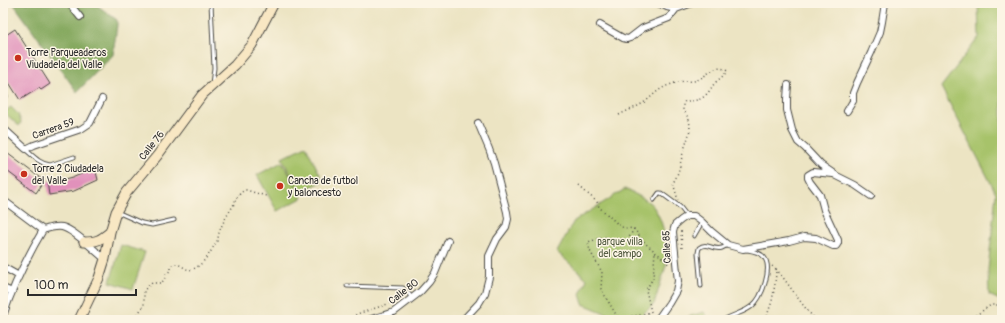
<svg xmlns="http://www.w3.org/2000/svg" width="1005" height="323" viewBox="0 0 1005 323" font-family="Pangolin,sans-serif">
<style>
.green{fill:#a7c36a;stroke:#69774a}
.forest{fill:#85a95e;stroke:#586a44}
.building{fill:#e191bb}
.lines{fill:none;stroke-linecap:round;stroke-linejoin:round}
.lane-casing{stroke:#484742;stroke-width:5}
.street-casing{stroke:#484742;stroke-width:8}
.secondary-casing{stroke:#484742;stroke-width:11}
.path{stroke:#484742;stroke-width:1.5;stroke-dasharray:1 3;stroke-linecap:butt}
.lane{stroke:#fff;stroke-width:3}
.street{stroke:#fff;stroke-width:6}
.secondary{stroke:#f8e7c3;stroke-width:9}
.poi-dot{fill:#c8321e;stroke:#fcf5e5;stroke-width:1.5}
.labels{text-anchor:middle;stroke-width:3;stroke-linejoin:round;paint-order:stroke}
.poi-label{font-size:10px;fill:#2b2b2b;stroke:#fcf5e5;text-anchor:start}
.street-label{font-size:10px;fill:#2b2b2b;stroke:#fcf5e5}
.park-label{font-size:10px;fill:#50593e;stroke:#fcf5e5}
</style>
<rect width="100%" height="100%" fill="#fcf5e5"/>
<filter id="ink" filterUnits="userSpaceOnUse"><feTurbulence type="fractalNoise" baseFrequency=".025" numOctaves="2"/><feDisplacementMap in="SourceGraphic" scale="8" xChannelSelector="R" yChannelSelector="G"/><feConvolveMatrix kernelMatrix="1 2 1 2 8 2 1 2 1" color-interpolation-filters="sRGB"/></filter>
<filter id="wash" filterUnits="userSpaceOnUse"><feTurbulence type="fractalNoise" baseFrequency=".012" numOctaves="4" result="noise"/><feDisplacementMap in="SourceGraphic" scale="16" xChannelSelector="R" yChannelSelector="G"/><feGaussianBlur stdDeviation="0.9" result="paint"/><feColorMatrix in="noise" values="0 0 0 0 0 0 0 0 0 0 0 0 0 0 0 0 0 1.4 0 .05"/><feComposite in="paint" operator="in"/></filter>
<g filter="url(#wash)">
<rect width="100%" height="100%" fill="#ece4c3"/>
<path class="green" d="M978 3H1002V301L989 295 988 270 996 193 941 87 979 37Z
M11 107 18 114 21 122 19 126 4 112Z
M306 146 323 181 299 193 302 198 277 211 257 175 282 162 298 189 282 158Z
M625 189C631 192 648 200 652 205 663 218 667 242 668 259L654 304 636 320H622L583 304 580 294 587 279 557 252 574 221Z
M121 245 145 252 133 289 110 282Z
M704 312 709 320H687V317Z"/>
<path class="forest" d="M13 3H94L117 20V25L113 55 77 92Z"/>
<g id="blocks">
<path class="building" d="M15 29 50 84 41 90 39 88 20 100 8 81 5 82 3 78V37Z
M3 150 44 181 36 193 3 168Z
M95 168 98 180 74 191 49 195 47 181 57 182 72 178Z"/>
</g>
</g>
<g filter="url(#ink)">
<use href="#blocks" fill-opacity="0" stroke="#484742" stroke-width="1"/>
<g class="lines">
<g class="lane-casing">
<path id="lane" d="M211 3 214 68 212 84
M3 96H6
M26 150C33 156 40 164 50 165L74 157
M654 200 659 193H661L680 207 687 216
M117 212 142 223 152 225 174 220
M694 236 702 222
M347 286 403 288 409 294 412 299
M701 286 698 253 699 248C707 241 712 251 722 248 724 247 726 246 728 245
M724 320C733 314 744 313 752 306 762 298 773 268 764 257 760 252 753 251 747 250"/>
</g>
<g class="street-casing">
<path id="street" d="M69 3 80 17
M658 3 667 7 676 9 692 3
M600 25 623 38 627 39 630 38 643 28 669 18 676 9
M788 85 787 99V110L792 130 798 142 805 148 821 165 837 176 855 185 871 196
M847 111 853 101V93L857 83 871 53 880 32 882 22 885 3
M3 128 26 149 34 145 81 129 90 123 102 99
M3 200 43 230
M43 230C49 228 55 226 62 227 73 229 95 251 105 259
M3 267 19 276
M3 288 12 292
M3 316C13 286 27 257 43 230
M368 320 394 312 420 292 429 282 435 273 448 241
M463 320 479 303 485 293 489 277V256L497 239 506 227 508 219 507 212 494 163 489 149 478 123
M657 320 669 303 676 291 678 281 677 272 673 232 675 225 681 220 687 216H694L702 222 711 231 728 245 743 249 789 241 804 237 816 238 833 246H836L838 243V240L824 210 820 195 810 182 808 178V175L813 172 833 174"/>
</g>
<g class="secondary-casing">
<path id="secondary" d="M84 242C97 242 100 240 110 232
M79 320 99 278 105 259 110 232 116 212 127 192 157 156 202 95 235 65 252 45 274 3"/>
</g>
<path class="path" d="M619 115C628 110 638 107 646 101 655 94 658 89 669 85 674 83 679 82 685 81 689 81 693 82 697 80 706 77 717 62 727 71 724 76 720 78 716 82 713 85 712 87 710 90 703 100 697 101 685 101L683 104V110C697 126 686 139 682 157 679 168 679 173 673 183L678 200
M579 186 597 202 599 207 621 227 634 229 646 244 658 254 670 265
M634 229 627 241H616L604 237 588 242 590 251 602 272 601 289 618 318 641 315 651 312 646 290 653 278 655 252
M681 231 682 249
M776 269C790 285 801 305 816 320
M132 320 144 306V290L152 283H161L164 280 166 274 171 270V266C179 259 185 273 193 269 202 266 211 252 215 244 218 241 218 237 219 233 222 223 228 214 233 206 235 202 236 198 239 195 241 192 243 191 246 190L266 196 267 194
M349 320 357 314 385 305 400 299
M767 320C767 313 770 308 772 301 774 290 776 280 776 269L772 266
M969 320 991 305H1002"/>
<use href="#lane" class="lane"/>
<use href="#street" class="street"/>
<use href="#secondary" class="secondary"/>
</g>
</g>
<g class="poi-dot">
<circle cx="18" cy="58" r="4"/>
<circle cx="24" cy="174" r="4"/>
<circle cx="280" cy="186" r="4"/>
</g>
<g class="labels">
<g class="poi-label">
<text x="26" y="56">Torre Parqueaderos<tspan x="26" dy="12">Viudadela del Valle</tspan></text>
<text x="32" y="172">Torre 2 Ciudadela<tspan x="32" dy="12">del Valle</tspan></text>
<text x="288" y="184">Cancha de futbol<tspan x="288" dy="12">y baloncesto</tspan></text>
</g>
<g class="street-label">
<text transform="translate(53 128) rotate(-20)" y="4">Carrera 59</text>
<text transform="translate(151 145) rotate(-52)" y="4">Calle 76</text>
<text transform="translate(666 247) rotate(-93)" y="4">Calle 85</text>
<text transform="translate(403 291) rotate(-38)" y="4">Calle 80</text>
</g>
<g class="park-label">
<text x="620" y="245">parque villa<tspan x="620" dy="12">del campo</tspan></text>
</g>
</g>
<rect width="1005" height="323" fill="none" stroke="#fcf5e5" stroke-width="16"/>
<path d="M28 289v6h108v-6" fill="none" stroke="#2b2b2b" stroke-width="2"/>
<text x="34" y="289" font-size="12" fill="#2b2b2b" stroke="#fcf5e5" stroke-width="3" paint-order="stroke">100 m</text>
</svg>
